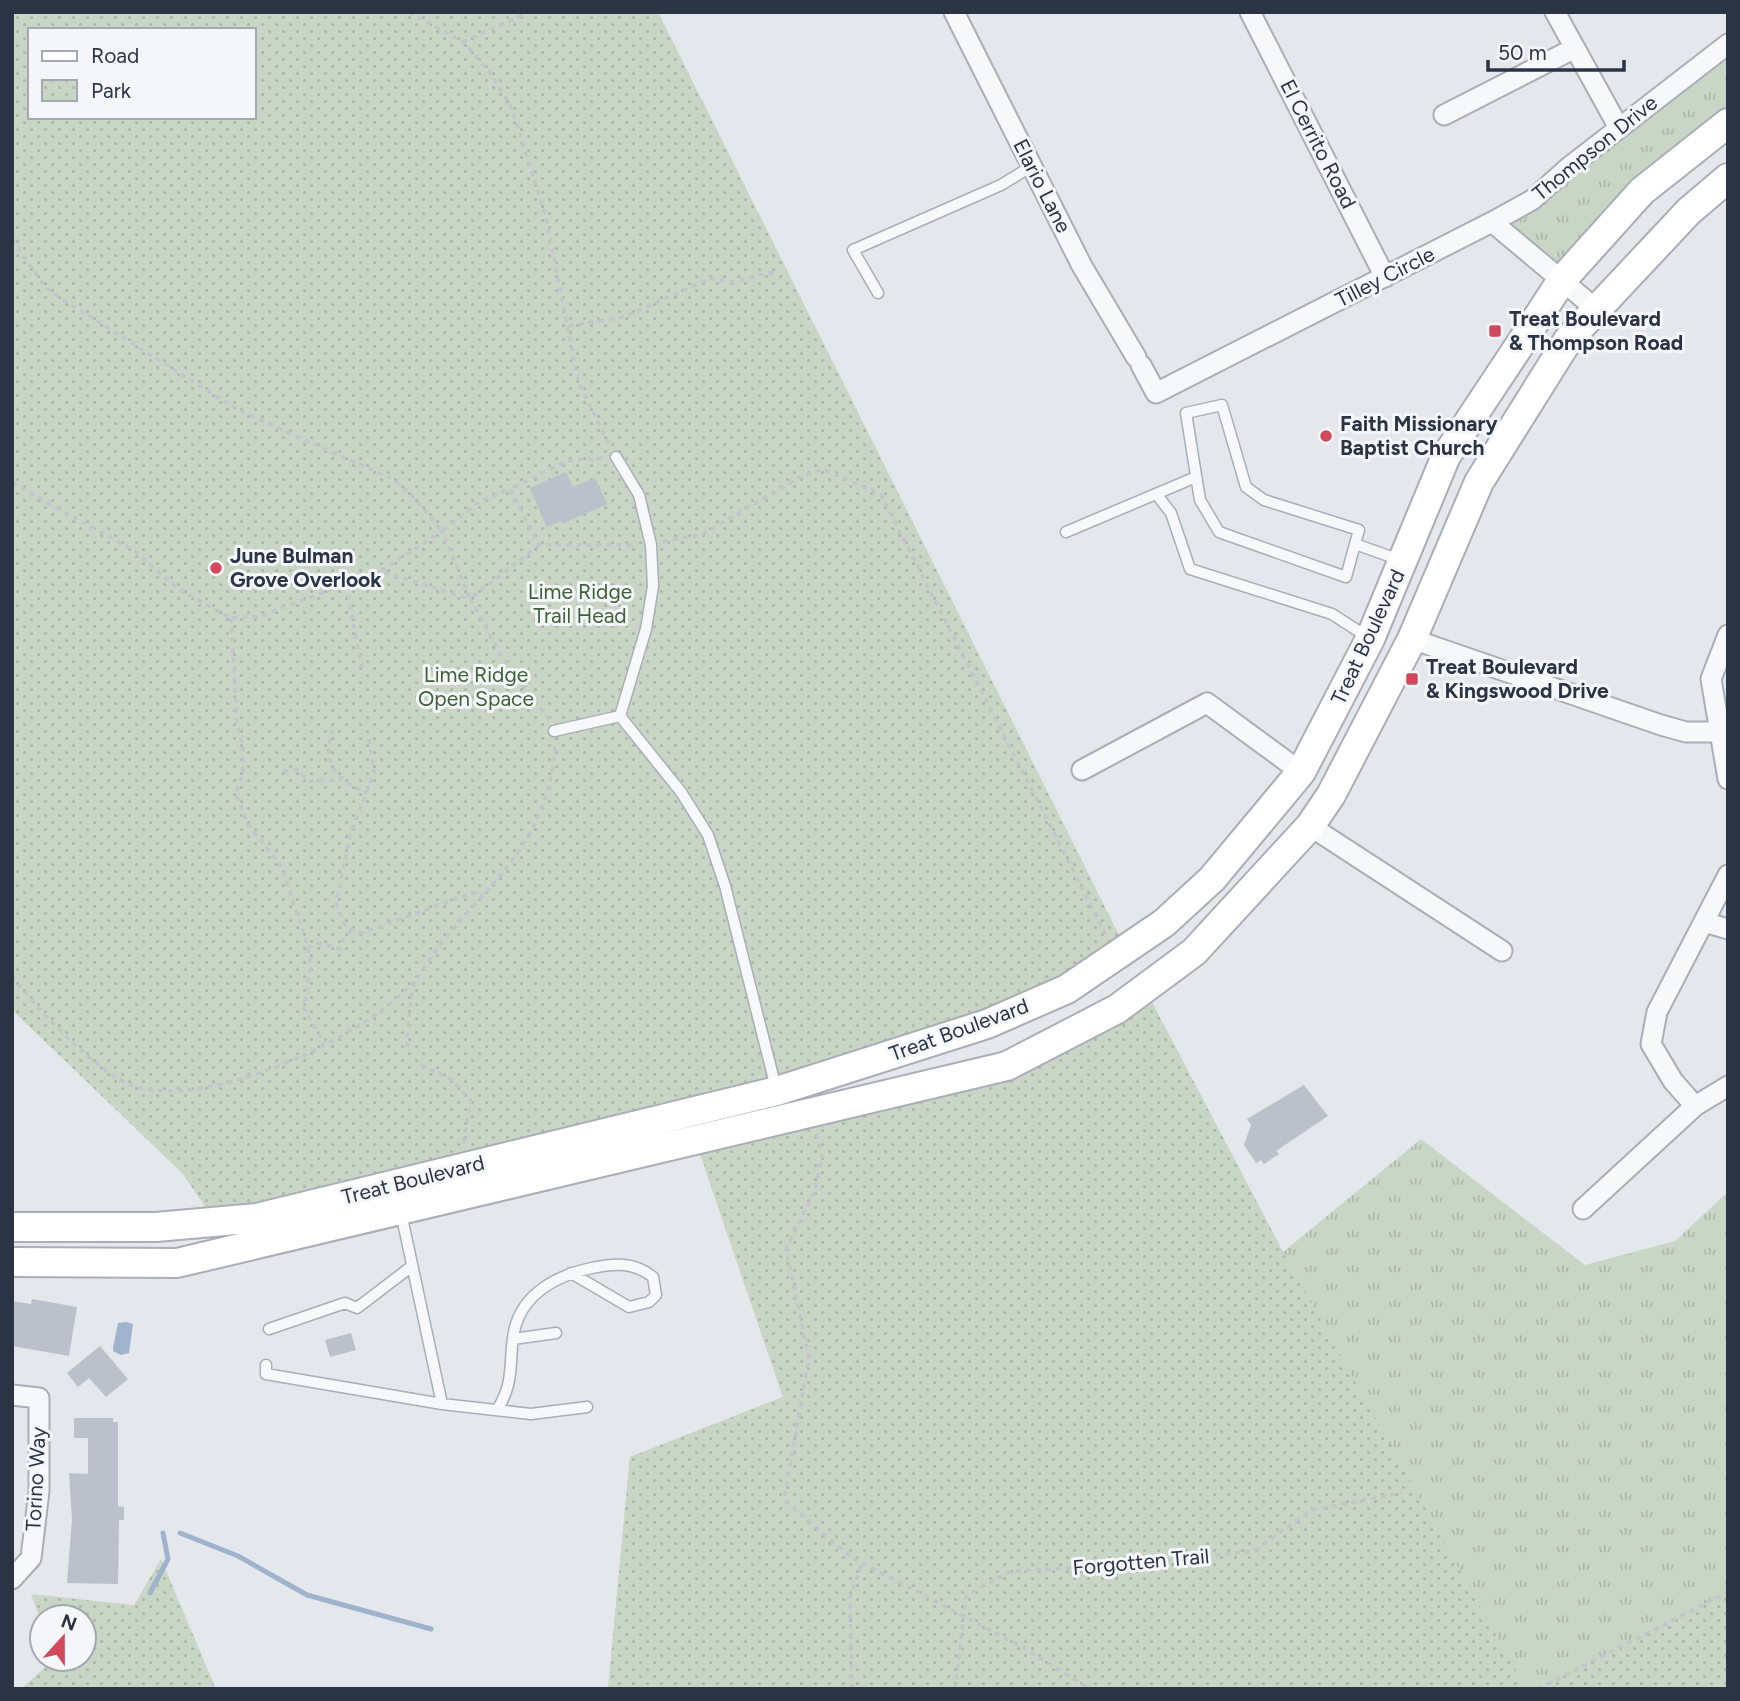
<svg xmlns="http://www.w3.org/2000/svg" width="1740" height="1701" viewBox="0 0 1740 1701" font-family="Figtree,sans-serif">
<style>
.grass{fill:url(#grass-tufts)}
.park{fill:url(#park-dots);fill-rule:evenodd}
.water{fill:#9fb4cc}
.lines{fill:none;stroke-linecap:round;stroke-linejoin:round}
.stream{stroke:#9fb4cc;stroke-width:5}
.building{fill:#bbc0ca}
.lane-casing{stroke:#a9aeb7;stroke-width:13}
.street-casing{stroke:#a9aeb7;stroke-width:23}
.secondary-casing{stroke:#a9aeb7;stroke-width:32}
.path{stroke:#c2c5cb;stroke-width:3.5;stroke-dasharray:5 5;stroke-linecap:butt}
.lane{stroke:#f7f8fa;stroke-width:10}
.street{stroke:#f7f8fa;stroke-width:19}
.secondary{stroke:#fff;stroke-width:28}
.poi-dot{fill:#d1495b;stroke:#f4f6f9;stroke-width:2.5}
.labels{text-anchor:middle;stroke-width:6;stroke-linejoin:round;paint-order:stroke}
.street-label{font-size:21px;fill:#2b3445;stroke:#f4f6f9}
.poi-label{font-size:21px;font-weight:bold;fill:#2b3445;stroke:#f4f6f9;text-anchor:start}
.park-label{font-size:21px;fill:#3f6138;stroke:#f4f6f9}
</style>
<defs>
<pattern id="grass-tufts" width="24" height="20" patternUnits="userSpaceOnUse" patternTransform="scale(1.75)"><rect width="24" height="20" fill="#c9d6c5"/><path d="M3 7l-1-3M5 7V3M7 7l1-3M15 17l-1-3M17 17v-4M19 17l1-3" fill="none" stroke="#adb8ab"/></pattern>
<pattern id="park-dots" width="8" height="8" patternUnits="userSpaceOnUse" patternTransform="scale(1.75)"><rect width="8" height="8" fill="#c9d6c5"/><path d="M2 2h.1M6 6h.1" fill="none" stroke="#adb8ab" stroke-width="1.8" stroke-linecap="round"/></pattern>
</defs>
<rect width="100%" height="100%" fill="#e4e7ec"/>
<path class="grass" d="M1728 44V123L1562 280 1492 222Z
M1145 989 1283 1252 1421 1139 1585 1265 1675 1241 1728 1192V1689H608L630 1457 783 1397 695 1139 1007 1066Z"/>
<path class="park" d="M12 12H658L1126 949 987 1024 216 1222 182 1173 12 1010ZM30 30H254V117H30Z
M1145 989 1283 1252 1526 1689H608L630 1457 783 1397 695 1139 1007 1066Z
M161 1559 216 1689H21L54 1659H84V1617H42V1624L31 1594 134 1605Z
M1728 1592V1689H1538Z"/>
<path class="water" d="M126 1322 133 1324 129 1353 121 1355 113 1351V1348L118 1323Z"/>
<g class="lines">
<path class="stream" d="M180 1533 238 1556 307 1595 431 1629
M150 1593 168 1559 163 1533"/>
</g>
<path class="building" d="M566 472 573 487 595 478 607 504 562 524 561 521 547 527 530 488Z
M1304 1085 1328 1116 1276 1151 1279 1154 1264 1164 1261 1160 1256 1163 1244 1145 1251 1125 1247 1119Z
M32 1299 77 1307 69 1356 12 1346V1301L31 1304Z
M351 1333 356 1350 330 1357 325 1340Z
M100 1346 128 1379 106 1397 89 1378 78 1387 67 1373Z
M74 1418H113V1422H118V1506L124 1507V1520H119L118 1584 67 1583 72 1519 69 1473 88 1474V1438H74Z"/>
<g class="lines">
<g class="lane-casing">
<path id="lane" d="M878 293 853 250 1001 185 1032 166
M616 457 639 495 651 545 653 586 646 629 620 716 681 792 708 835 725 886 776 1088
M1157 495 1171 513 1190 569 1332 614 1369 638
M1066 532 1196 477
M1355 544 1346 577 1219 532 1200 500 1186 413 1222 405 1246 487 1264 500 1359 530 1355 544 1400 560
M554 731 620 716
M401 1213 442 1404 531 1414 587 1407
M269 1329 345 1303 357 1308 412 1266
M513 1339 556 1333
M266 1365V1374L442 1404
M497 1410C514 1383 509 1367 513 1338 518 1296 554 1276 592 1268 615 1263 634 1262 653 1277L656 1295 649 1302 629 1307 571 1273"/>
</g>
<g class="street-casing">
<path id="street" d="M954 12 1082 266 1136 357
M1250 12 1385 277
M1555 12 1619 128
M1444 115 1573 49
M1492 222 1532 200 1569 167 1728 44
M1141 365 1156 393 1492 222 1596 309
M1728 635 1711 679 1728 779
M1412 639 1661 725 1686 732H1728
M1082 770 1207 703 1301 772
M1310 826 1502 951
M1704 922 1728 929
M1695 1106 1673 1081 1651 1044 1657 1012 1728 875
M1583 1209 1695 1106 1728 1086
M12 1395 39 1398V1491L31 1558 12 1579"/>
</g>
<g class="secondary-casing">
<path id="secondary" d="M12 1227H156L257 1218 777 1091 987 1024 1067 989 1164 923 1212 879 1301 772 1370 639 1446 456 1519 346 1562 280 1642 191 1728 123
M12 1262 177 1263 1007 1066 1117 1009 1194 952 1310 826 1331 795 1412 639 1479 482 1568 340 1689 211 1728 178"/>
</g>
<path class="path" d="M409 12 463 42 492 75 512 109 546 217 578 381 610 447
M463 42 529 12
M12 239 43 284 57 296 238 410 392 479 410 493 442 531 480 501 510 489
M569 326 624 317 711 278 731 282 774 272
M603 458 567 461 510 489 539 545H638
M12 483 135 551 178 589 231 618 260 616 381 571 470 599 502 657 549 720
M663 542 703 534 800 477 823 469 881 495 1107 937
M381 571 442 531 470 599 539 545
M346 585 362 668
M231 618 237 724 243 747V772L236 794 247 823 281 866 306 940 311 965 304 1008 324 1044
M333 729C321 763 335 779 367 793
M369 739 374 773 350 835 336 903 346 927 362 933 469 894 480 892 484 897
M283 771 297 770 309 781 342 780
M308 948 320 943 339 949 345 935 353 931
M12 976C35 1007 99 1075 134 1086 210 1110 363 1038 414 982
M407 1047C407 1033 410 991 417 979 468 892 548 861 555 744
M421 1065 451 1079 471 1101 463 1145
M816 1134 822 1156 815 1191 786 1249 809 1358 784 1500 851 1557 1024 1648 1090 1689
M852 1689 850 1598 862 1563
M955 1689 966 1596 1011 1571 1126 1565 1254 1551 1312 1510 1402 1493
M1538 1689 1728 1592"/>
<use href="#lane" class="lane"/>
<use href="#street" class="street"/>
<use href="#secondary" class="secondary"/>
</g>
<g class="poi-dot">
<rect x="1488" y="324" width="14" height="14" rx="3.5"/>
<circle cx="1326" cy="436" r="7"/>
<circle cx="216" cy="568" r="7"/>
<rect x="1405" y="672" width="14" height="14" rx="3.5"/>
</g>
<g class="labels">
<g class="street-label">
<text transform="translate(1318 144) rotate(63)" y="7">El Cerrito Road</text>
<text transform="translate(1595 148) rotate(-39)" y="7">Thompson Drive</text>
<text transform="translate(1042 186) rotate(63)" y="7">Elario Lane</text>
<text transform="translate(1385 277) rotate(-27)" y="7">Tilley Circle</text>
<text transform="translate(1368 637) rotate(-65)" y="7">Treat Boulevard</text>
<text transform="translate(959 1030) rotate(-20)" y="7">Treat Boulevard</text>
<text transform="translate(413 1180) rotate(-14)" y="7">Treat Boulevard</text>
<text transform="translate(36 1479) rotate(-87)" y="7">Torino Way</text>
<text transform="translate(1141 1562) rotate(-5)" y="7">Forgotten Trail</text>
</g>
<g class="poi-label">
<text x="1509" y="326">Treat Boulevard<tspan x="1509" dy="24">&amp; Thompson Road</tspan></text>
<text x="1340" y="431">Faith Missionary<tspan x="1340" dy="24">Baptist Church</tspan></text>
<text x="230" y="563">June Bulman<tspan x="230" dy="24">Grove Overlook</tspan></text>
<text x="1426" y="674">Treat Boulevard<tspan x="1426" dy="24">&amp; Kingswood Drive</tspan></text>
</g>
<g class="park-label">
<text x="580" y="599">Lime Ridge<tspan x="580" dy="24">Trail Head</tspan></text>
<text x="476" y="682">Lime Ridge<tspan x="476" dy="24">Open Space</tspan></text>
</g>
</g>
<rect width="1740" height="1701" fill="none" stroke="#2b3445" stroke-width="28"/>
<rect x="28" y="28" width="228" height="91" fill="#f4f6f9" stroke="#a4a8b1" stroke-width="2"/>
<rect x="42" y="51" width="35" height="10" fill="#ffffff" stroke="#a4a8b1" stroke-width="2"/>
<text x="91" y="63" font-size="21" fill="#2b3445">Road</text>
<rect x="42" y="80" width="35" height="21" fill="url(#park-dots)" stroke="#a4a8b1" stroke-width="2"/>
<text x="91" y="98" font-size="21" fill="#2b3445">Park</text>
<g transform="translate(63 1638) rotate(21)"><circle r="33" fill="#f4f6f9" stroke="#a4a8b1" stroke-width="2"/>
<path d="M0-5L12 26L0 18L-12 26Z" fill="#d1495b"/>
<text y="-10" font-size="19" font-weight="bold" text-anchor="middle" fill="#2b3445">N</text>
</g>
<path d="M1488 60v10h136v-10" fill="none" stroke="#2b3445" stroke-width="3.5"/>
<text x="1498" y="60" font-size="21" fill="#2b3445" stroke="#f4f6f9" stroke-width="5" paint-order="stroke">50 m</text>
</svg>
